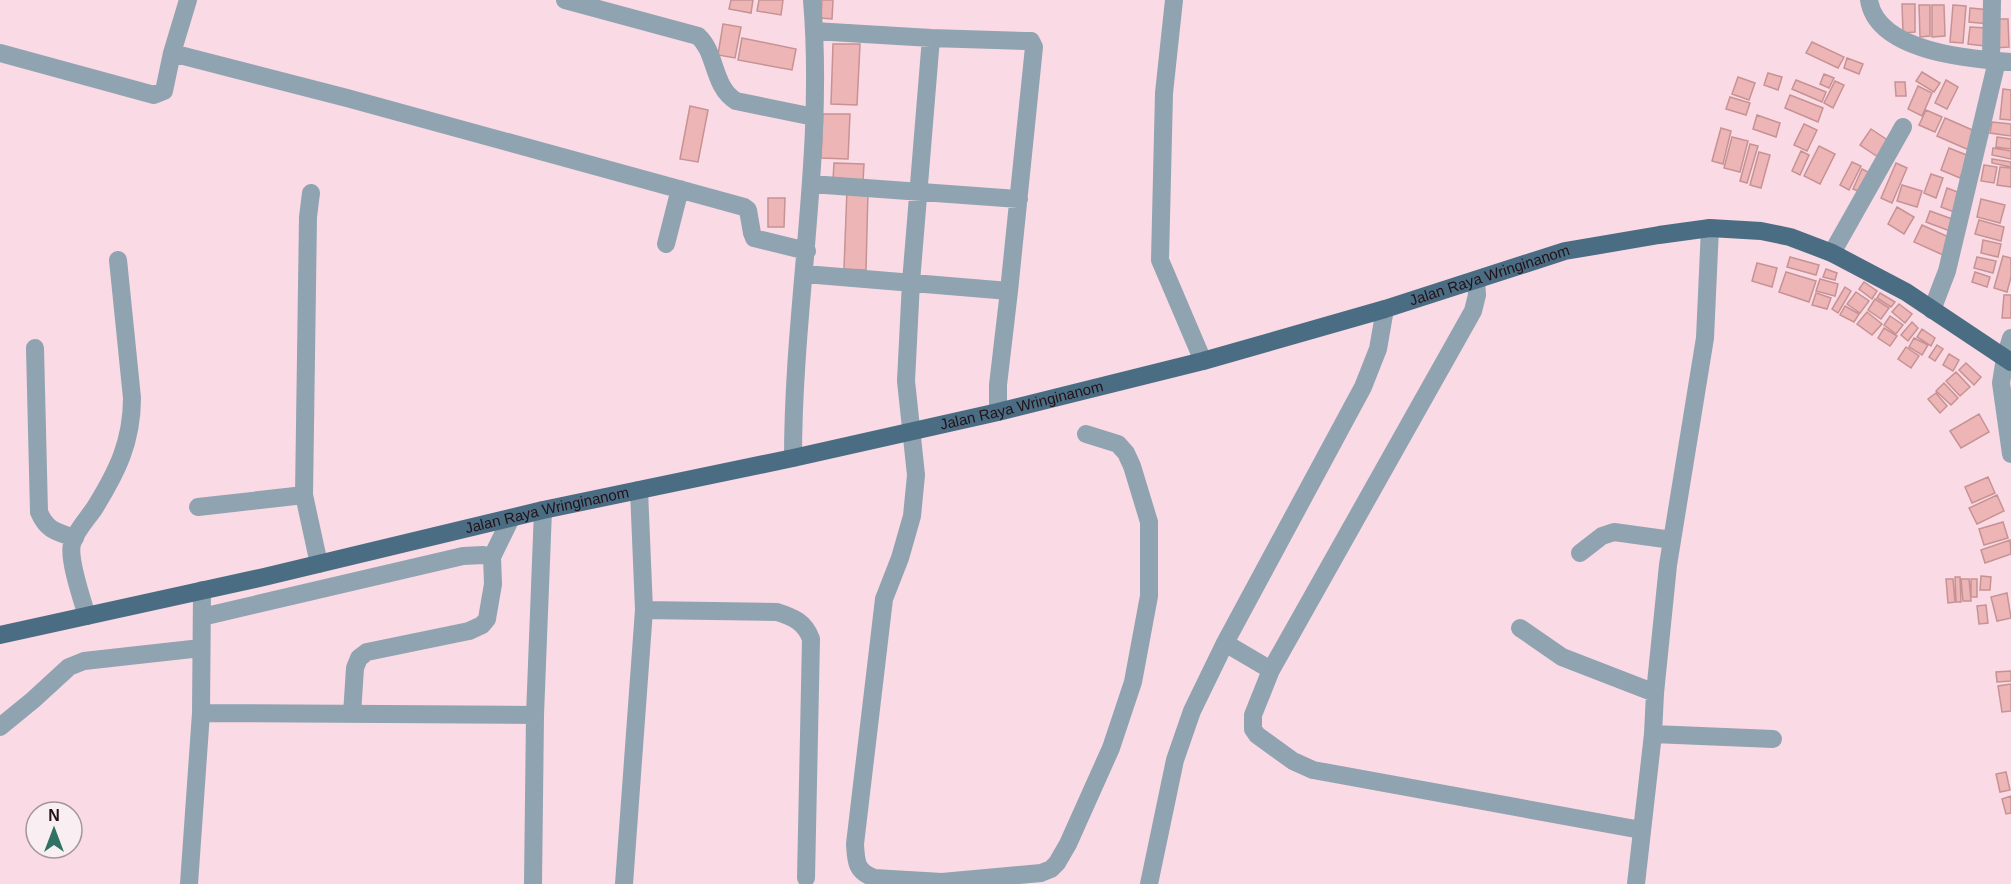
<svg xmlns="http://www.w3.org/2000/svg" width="2011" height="884" viewBox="0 0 2011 884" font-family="Helvetica,sans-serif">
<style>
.building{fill:#eeb5b7;stroke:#c69293;stroke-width:1.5}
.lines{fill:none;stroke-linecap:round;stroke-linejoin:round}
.minor{stroke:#90a3b0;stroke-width:18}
.major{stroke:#4a6d83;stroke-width:18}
.labels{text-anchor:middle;stroke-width:4.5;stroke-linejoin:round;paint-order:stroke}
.street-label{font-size:15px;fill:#231117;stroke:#f9eef1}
</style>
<rect width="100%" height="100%" fill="#fadae4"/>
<path class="building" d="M731 0H753L751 13 729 9Z
M759 0H783L781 15 757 11Z
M822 0H833L832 19 821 18Z
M1902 4H1915V32L1903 33Z
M1919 5H1930V36L1920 37Z
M1932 5H1944L1945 36 1932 37Z
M1953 5 1966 6 1963 43 1950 42Z
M1970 8 1991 10 1989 24 1969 22Z
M1994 19H2008L2009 47 1994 48Z
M723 24 741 27 735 58 718 55Z
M1970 27 1986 28 1985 46 1968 44Z
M742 38 796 49 792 70 738 60Z
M1812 42 1844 57 1838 68 1806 53Z
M833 44H860L857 105 831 104Z
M1847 58 1863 64 1859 74 1844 68Z
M1922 72 1940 83 1934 92 1916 81Z
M1768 73 1782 77 1778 90 1764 85Z
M1824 74 1834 78 1829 88 1820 84Z
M1738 77 1755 83 1749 100 1732 94Z
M1796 80 1826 92 1822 102 1792 89Z
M1946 80 1958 87 1947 109 1935 103Z
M1835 81 1844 85 1833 108 1824 103Z
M1895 82H1905L1906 96H1896Z
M1918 86 1932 93 1922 116 1908 109Z
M2003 89 2011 90V120L2000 119Z
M1790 95 1823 108 1818 122 1785 108Z
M1730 97 1750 103 1746 115 1726 109Z
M690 106 708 110 698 162 680 159Z
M1926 110 1942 117 1935 132 1919 125Z
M823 114H850L848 159 821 158Z
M1757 115 1780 123 1776 137 1753 129Z
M1945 118 1977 132 1969 150 1937 136Z
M1992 122 2011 124V136L1990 133Z
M1804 124 1817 130 1807 151 1794 145Z
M1721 128 1731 131 1723 164 1712 161Z
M1871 129 1889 141 1878 157 1860 145Z
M1732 137 1748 141 1740 172 1724 168Z
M1997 137 2011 139V149L1996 147Z
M1750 144 1758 146 1747 183 1740 181Z
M1819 146 1835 154 1820 184 1804 176Z
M1949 148 1969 156 1960 178 1941 170Z
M1993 148 2011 151V159L1992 155Z
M1801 151 1809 155 1800 175 1792 171Z
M1759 152 1770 155 1761 188 1750 185Z
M1992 159 2011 162V167L1992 163Z
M1852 162 1861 166 1849 190 1840 185Z
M834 163 864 164 863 181 833 180Z
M1896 163 1907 168 1892 203 1881 198Z
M1984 165 1997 167 1994 183 1981 181Z
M2000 167 2011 168V187L1997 185Z
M1862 169 1872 174 1863 193 1853 189Z
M1931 174 1943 178 1936 198 1924 193Z
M1902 185 1922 191 1917 207 1897 201Z
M1947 188 1960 193 1954 212 1941 207Z
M847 189 868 190 866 270 844 269Z
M768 198H785L784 227H768Z
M1981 199 2005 205 2000 223 1977 217Z
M1897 207 1914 217 1904 234 1888 224Z
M1930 211 1955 220 1950 231 1926 222Z
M1979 220 2004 227 2001 241 1975 234Z
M1922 225 1951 238 1943 255 1914 242Z
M1983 240 2001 244 1998 257 1981 253Z
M2003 256 2011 258V277L2007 292 1994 288Z
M1790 257 1819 265 1816 275 1787 267Z
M1977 257 1996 261 1993 273 1974 268Z
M1757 263 1777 268 1772 287 1752 281Z
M1826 269 1837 273 1835 280 1823 277Z
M1786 272 1816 281 1809 302 1779 292Z
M1975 272 1990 277 1987 287 1972 282Z
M1820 279 1838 284 1835 296 1816 291Z
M1864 282 1877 291 1872 299 1859 289Z
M1845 287 1851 291 1838 313 1832 309Z
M1856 292 1869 301 1860 313 1847 304Z
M1816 293 1831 298 1827 309 1812 305Z
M1880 293 1895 302 1891 307 1877 298Z
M2004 295H2011V318H2002Z
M1875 299 1889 308 1881 319 1868 310Z
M1899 304 1912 314 1905 323 1892 312Z
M1845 306 1859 314 1854 322 1840 315Z
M1867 312 1882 324 1872 335 1857 324Z
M1890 316 1903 325 1896 334 1884 325Z
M1912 322 1918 328 1908 341 1901 335Z
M1884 328 1897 336 1890 346 1878 338Z
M1922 329 1935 338 1931 346 1917 337Z
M1914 338 1928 345 1922 355 1909 347Z
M1937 345 1943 349 1935 361 1929 357Z
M1906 347 1919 356 1911 368 1898 359Z
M1949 354 1959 360 1953 371 1943 365Z
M1966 363 1981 377 1974 385 1959 370Z
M1956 372 1970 387 1960 396 1946 381Z
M1944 383 1958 398 1951 405 1936 391Z
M1936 393 1947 406 1940 413 1928 399Z
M1979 414 1989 432 1961 448 1950 431Z
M1988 477 1995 493 1972 503 1965 487Z
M1997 495 2004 511 1977 524 1969 508Z
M2003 522 2008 538 1984 545 1979 529Z
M2010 540 2011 554 1985 563 1981 550Z
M1981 576 1991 577 1990 590H1980Z
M1955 577H1960L1961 602H1956Z
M1946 579H1953L1955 602 1948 603Z
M1961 579H1969L1971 601H1963Z
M1971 579H1977V597H1971Z
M2007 593 2011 618 1997 621 1991 597Z
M1986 605 1988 623 1979 624 1977 606Z
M2011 671V681L1997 682 1996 672Z
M2011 684V711L2002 712 1998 686Z
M2006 772 2010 790 2000 792 1996 774Z
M2011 796V813L2006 814 2002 799Z"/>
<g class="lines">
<path class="minor" d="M565 0 698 36C717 53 712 86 736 101L814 117
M1174 0 1164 93 1160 260 1203 361
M1869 0C1877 52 1970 59 2011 62
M814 31 931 38 1026 41H1031L1034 47 1009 291 998 385V412
M931 38 911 282 906 381 916 475 912 516 900 558 884 599 855 844C856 862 856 871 874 878L942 882 1041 873 1051 869 1057 863 1068 844 1111 748 1133 682 1149 596V522L1132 466 1126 453 1118 444 1086 434
M0 53 154 95 164 91 172 53 188 0
M172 53 347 98 744 207 748 210 752 233 754 238 807 251
M1991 61 1992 0
M811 184 1019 199
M311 193 308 217 304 495 319 564
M666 244 680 189
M1832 253 1903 127
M805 274 1009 291
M1476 280 1477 295 1473 311 1271 670 1253 715V729L1257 735 1293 761 1313 770 1641 830
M1932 310 1947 271 1997 61
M2011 338 2005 358 2001 383 2011 454
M35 348 39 512C47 531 57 532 75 538
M793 458C793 305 825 153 812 0
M198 507 304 495
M1580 553 1602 536 1614 532 1672 540
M644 610 777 612C793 617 805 622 811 639L806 878
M87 616C82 599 68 559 72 544 75 532 87 519 94 509 117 472 132 442 132 398L118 260
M202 617 463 556 483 555 492 557
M1520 628 1562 657 1655 693
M1225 643 1271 670
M201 713 535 715
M352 714 355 668 359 658 367 652 469 631 482 625 487 619 493 584 492 557 511 518
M0 727 33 700 69 667 84 661 201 648
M1653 734 1773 739
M189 884 201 713 202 590
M533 884 535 715 543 510
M624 884 644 610 639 490
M1149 884 1175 760 1192 711 1225 643 1363 387 1378 349 1385 309
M1636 884 1653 734 1655 693 1668 565 1705 338 1710 228"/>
<path class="major" id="s1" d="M0 635 264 577 543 510 793 458 998 412 1203 361 1385 309 1565 251 1659 235 1710 228 1761 231 1790 237 1832 253 1906 292 2011 362"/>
</g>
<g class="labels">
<g class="street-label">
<text dy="5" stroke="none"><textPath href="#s1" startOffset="1533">Jalan Raya Wringinanom</textPath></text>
<text dy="5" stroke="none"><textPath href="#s1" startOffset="1047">Jalan Raya Wringinanom</textPath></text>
<text dy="5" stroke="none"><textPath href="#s1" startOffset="561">Jalan Raya Wringinanom</textPath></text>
</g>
</g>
<g transform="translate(54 830)"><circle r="28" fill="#f9eef1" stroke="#a3969a" stroke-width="1.5"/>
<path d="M0-4.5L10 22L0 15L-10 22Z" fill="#307365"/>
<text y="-9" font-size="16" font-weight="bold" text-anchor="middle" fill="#231117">N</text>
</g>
</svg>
